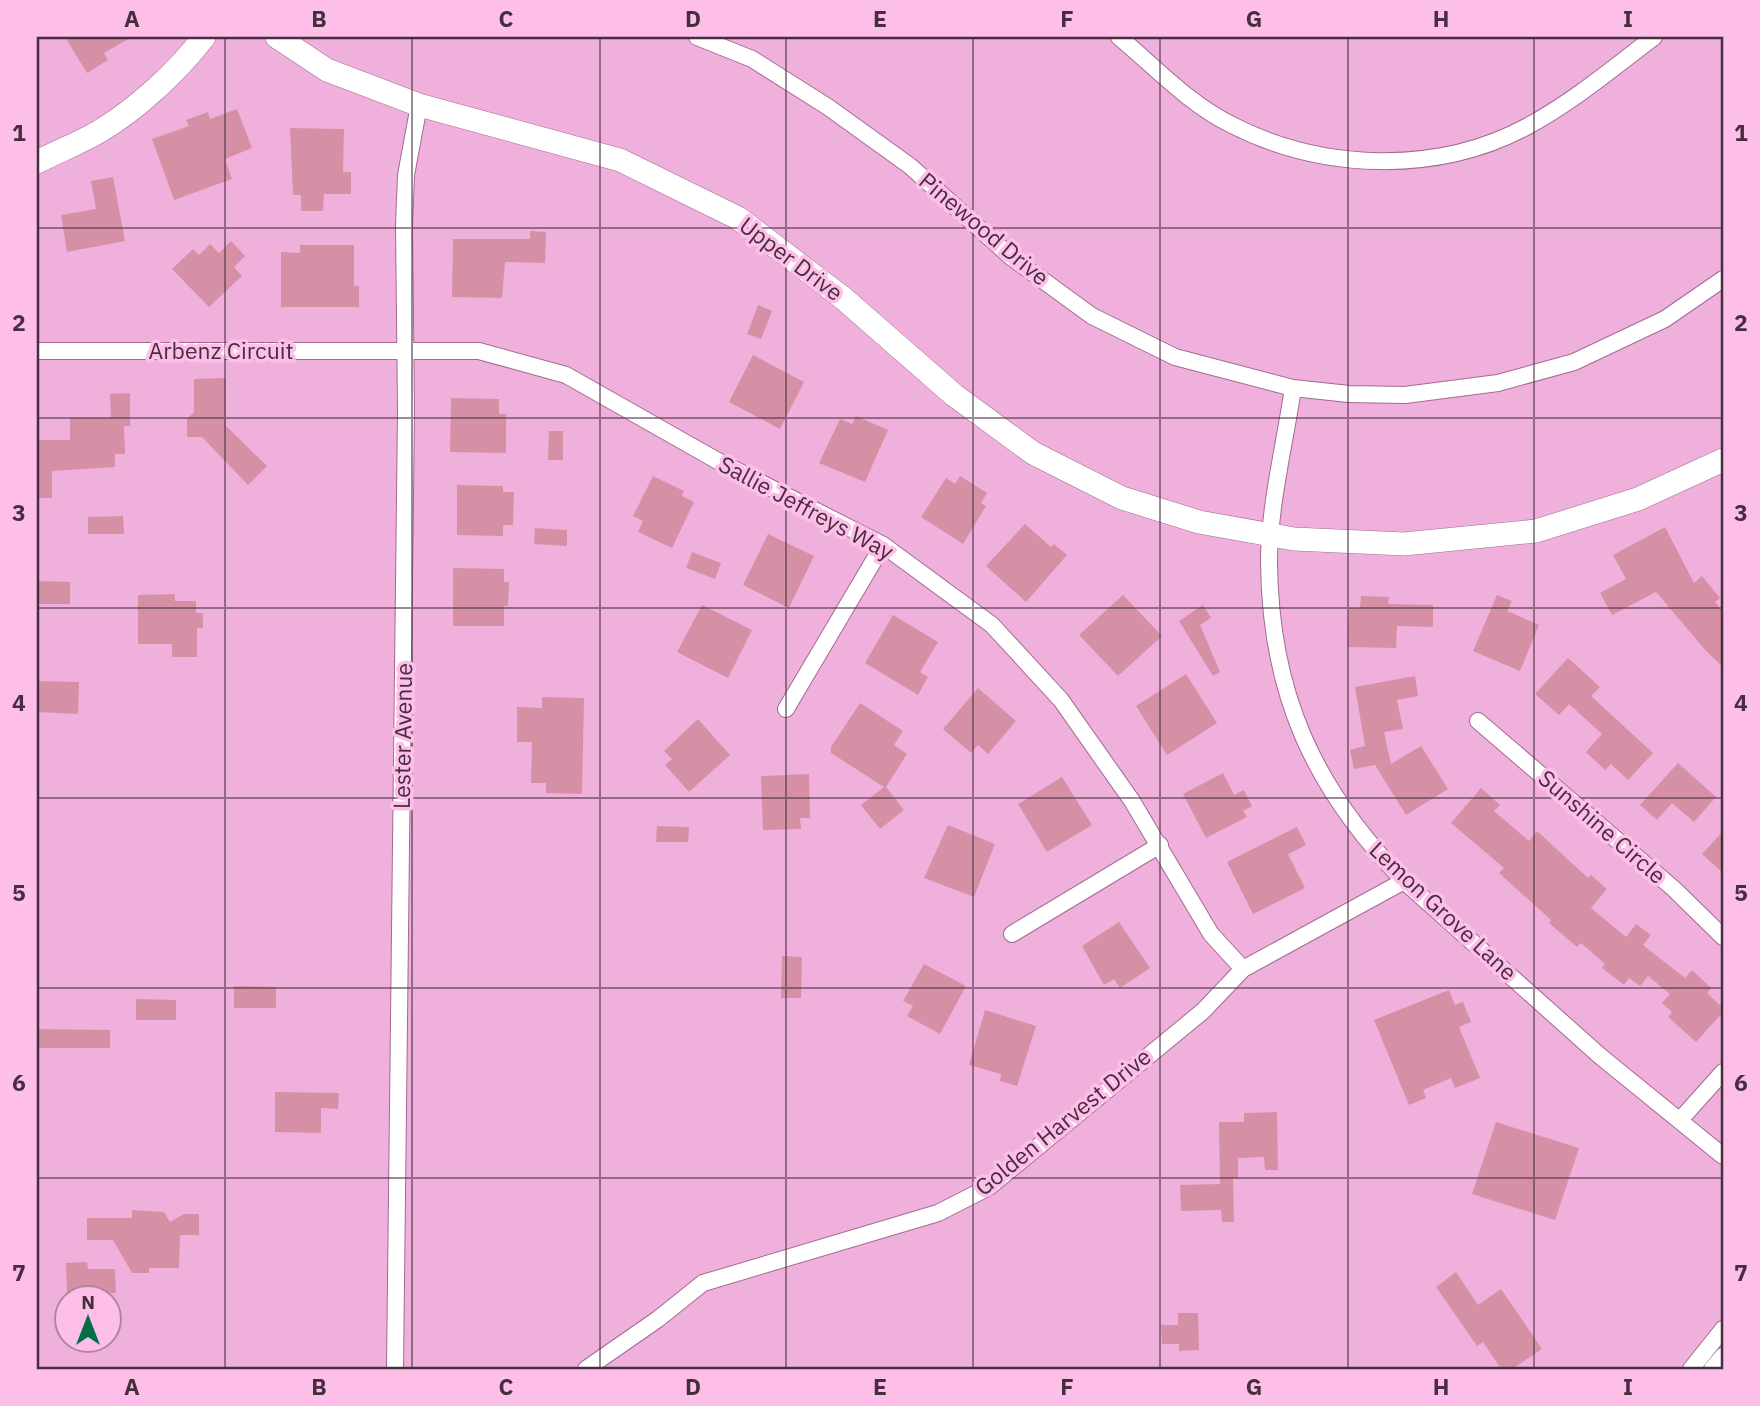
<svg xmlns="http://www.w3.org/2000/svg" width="1760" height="1406" viewBox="0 0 1760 1406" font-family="'IBM Plex Sans',sans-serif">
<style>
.building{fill:#d690a6}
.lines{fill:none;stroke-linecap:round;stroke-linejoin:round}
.street-casing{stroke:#a36a91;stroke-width:18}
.secondary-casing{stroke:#a36a91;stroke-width:24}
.street{stroke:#fff;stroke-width:16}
.secondary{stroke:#fff;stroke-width:23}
.grid{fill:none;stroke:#472e3f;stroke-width:2;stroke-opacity:0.55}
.labels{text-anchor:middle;stroke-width:7;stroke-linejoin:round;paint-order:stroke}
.street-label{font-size:23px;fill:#472e3f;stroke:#fdbee8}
.neatline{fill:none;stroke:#472e3f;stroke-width:2.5}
.grid-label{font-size:23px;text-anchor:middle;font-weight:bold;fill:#472e3f}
</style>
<rect width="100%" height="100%" fill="#efb1db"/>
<path class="building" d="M65 37H132L104 53 108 60 87 73Z
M237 109 252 148 225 159 232 179 174 200 152 139 189 126 186 120 208 112 210 119Z
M290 128 344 129 343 172H351V194H324L323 211H301V195H293Z
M113 177 125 241 67 252 61 215 96 209 91 181Z
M530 231 546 232 545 263 505 262 502 298 452 297 453 239H530Z
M231 241 245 256 234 267 242 276 209 307 172 269 193 249 199 255 210 244 219 253Z
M300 245H354V286H359V307H281V252L300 253Z
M758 305 772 311 761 339 747 334Z
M753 355 804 382 780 429 729 402Z
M226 378V426L267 466 248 485 202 437H187V419L194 412V379Z
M130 393V426H124L125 454H115V467L52 471V498H37V440H70V418H111L110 394Z
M451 398 499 399V414H506V453L450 452Z
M856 416 888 430 865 482 819 463 840 419 852 424Z
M549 431H563V460H548Z
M653 476 684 491 682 496 694 502 672 548 638 532 643 521 633 516Z
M960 476 987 493 981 503 986 506 963 544 921 517 946 478 955 484Z
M457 485 503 486V492H514L513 525H503V536L457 535Z
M123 516 124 534H88V517Z
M1025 524 1051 547 1054 544 1067 555 1026 602 986 566Z
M1665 527 1694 583 1702 576 1720 598 1715 602 1723 612V667L1707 652 1656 592 1612 615 1600 593 1626 579 1613 555Z
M535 528 567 530V546L534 544Z
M768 534 814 556 789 608 743 585Z
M692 552 721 563 715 579 686 568Z
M453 568 504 569V582H509L508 606H504V626H453Z
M37 581 70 582V604H37Z
M175 594V601H196V613H203V628H197V657H172V644H138V595Z
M1123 595 1162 636 1118 676 1079 635Z
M1497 595 1512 601 1507 611 1539 625 1520 671 1473 651Z
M1361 596 1389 597 1388 604 1433 605V627L1397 626 1396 648 1347 647 1349 608H1360Z
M702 605 752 630 728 678 677 652Z
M1203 605 1211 618 1200 625 1220 672 1213 676 1179 621Z
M893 615 938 642 920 672 928 677 918 695 865 663Z
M1568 658 1600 687 1591 696 1653 753 1628 780 1611 764 1605 770 1586 752 1602 734 1569 704 1559 715 1535 694Z
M1186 674 1217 723 1167 755 1136 706Z
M1415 676 1418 696 1397 700 1403 729 1384 732 1391 764 1421 746 1448 789 1406 815 1375 765 1354 769 1350 750 1365 746 1355 687Z
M37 681 79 682 78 714 37 712Z
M978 688 1016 721 988 754 978 745 971 753 943 729Z
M542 697 584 698 582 794 546 793V783H531L532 742H517V707L542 708Z
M860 703 903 731 894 745 907 754 886 787 904 810 880 829 861 805 884 787 831 753V747Z
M698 719 730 755 689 792 665 765 672 759 664 751Z
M1678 763 1716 797 1694 822 1672 803 1657 820 1640 805Z
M1223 773 1234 795 1244 790 1252 806 1243 811 1247 817 1206 838 1183 794Z
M809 774 810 818H800L801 829 763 830 761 776Z
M1062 777 1092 825 1047 852 1018 804Z
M1481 788 1500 805 1494 811 1529 841 1537 831 1588 878 1591 875 1607 889 1591 908 1626 937 1636 924 1651 935 1643 945 1685 978 1692 970 1711 988 1707 993 1723 1008V1012L1696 1042 1668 1017 1672 1012 1662 1003 1670 994 1648 976 1640 986 1629 978 1624 985 1602 968 1605 964 1581 943 1577 947 1549 923 1551 920 1499 873 1504 868 1451 823Z
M948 825 995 844 974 897 924 878Z
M657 826 689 827 688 842H656Z
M1297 827 1306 845 1288 854 1305 888 1253 914 1227 862Z
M1723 831V873L1702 854Z
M1119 922 1150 968 1120 988 1114 979 1104 985 1082 946Z
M782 956 802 957 801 998H781Z
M924 964 966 986 940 1034 907 1016 913 1006 903 1001Z
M234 986 276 987V1008H234Z
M1449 990 1455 1005 1463 1002 1471 1022 1459 1027 1480 1078 1455 1088 1451 1078 1423 1090 1426 1098 1409 1105 1374 1020Z
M136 999 176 1000V1020H136Z
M985 1010 1036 1026 1017 1086 1000 1081 1001 1074 969 1065Z
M37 1029 110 1030V1048H37Z
M275 1092 339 1093 338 1109 321 1108V1133L275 1132Z
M1277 1112 1278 1170H1265L1264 1157 1238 1158V1178H1233L1234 1222H1222L1221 1210 1181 1211 1180 1185 1220 1184 1219 1122H1244V1113Z
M1496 1122 1579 1148 1555 1220 1472 1194Z
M132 1210 164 1212 170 1222 184 1214H199V1235H180L179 1268H149V1273H132L113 1240H87V1218H132Z
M87 1262 88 1269H115L116 1293 67 1294 66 1263Z
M1456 1272 1478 1305 1501 1289 1542 1349 1512 1369H1501L1483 1342 1477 1346 1436 1287Z
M1178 1313H1198L1199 1350 1179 1351V1344H1162L1161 1325H1178Z"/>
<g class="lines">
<g class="street-casing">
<path id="street" d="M697 37 752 59 828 107 910 166 1011 257 1092 316 1175 357 1293 388 1349 394 1405 395 1498 383 1574 362 1665 319 1723 279
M1119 37C1155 67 1189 104 1232 125 1322 171 1438 175 1528 126 1574 101 1613 68 1654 37
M37 351H479L566 375 716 460 883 545 992 625 1061 700 1132 801 1211 934 1243 969
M1293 388C1285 443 1269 506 1269 562 1270 692 1313 788 1404 881L1600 1056 1723 1156
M786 709 883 545
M1478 721 1674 889 1723 937
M1012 934 1160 845
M1680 1120 1723 1072
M395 1369 406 410 404 225 406 175 419 105
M586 1369 658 1319 703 1283 938 1213 989 1187 1203 1011 1243 969 1404 881
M1691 1369 1723 1329
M1712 1369 1723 1356"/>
</g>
<g class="secondary-casing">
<path id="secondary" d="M277 37 327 70 419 105 620 160 738 218 843 298 954 395 1033 453 1122 498 1199 522 1294 539 1404 544 1536 531 1638 499 1723 460
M37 162C58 151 80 143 100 131 138 108 177 72 204 37"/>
</g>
<use href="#street" class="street"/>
<use href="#secondary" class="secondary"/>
</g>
<path class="grid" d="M225 37V1369M412 37V1369M600 37V1369M786 37V1369M973 37V1369M1160 37V1369M1348 37V1369M1534 37V1369M37 228H1723M37 418H1723M37 608H1723M37 798H1723M37 988H1723M37 1178H1723"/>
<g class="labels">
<g class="street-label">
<text transform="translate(984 229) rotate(40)" y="8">Pinewood Drive</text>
<text transform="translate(791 259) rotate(37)" y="8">Upper Drive</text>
<text x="221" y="359">Arbenz Circuit</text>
<text transform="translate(806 508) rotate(28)" y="8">Sallie Jeffreys Way</text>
<text transform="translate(403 736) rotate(-89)" y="8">Lester Avenue</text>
<text transform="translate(1602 827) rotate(41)" y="8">Sunshine Circle</text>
<text transform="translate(1443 911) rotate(43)" y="8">Lemon Grove Lane</text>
<text transform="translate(1063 1122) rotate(-39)" y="8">Golden Harvest Drive</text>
</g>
</g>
<rect width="1760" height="1406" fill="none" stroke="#fdbee8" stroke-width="77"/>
<g transform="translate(88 1319)"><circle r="33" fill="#fdbee8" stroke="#b484a4" stroke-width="2"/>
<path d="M0-5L12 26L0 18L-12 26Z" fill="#046e45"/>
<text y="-10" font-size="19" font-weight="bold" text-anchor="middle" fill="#472e3f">N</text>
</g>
<rect x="38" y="38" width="1684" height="1330" class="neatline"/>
<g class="grid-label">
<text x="132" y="27">A</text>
<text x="319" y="27">B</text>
<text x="506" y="27">C</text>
<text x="693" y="27">D</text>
<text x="880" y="27">E</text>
<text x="1067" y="27">F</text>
<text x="1254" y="27">G</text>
<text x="1441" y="27">H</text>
<text x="1628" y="27">I</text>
<text x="19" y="141">1</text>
<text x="1741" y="141">1</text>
<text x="19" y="331">2</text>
<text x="1741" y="331">2</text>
<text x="19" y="521">3</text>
<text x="1741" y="521">3</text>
<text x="19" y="711">4</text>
<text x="1741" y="711">4</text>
<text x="19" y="901">5</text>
<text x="1741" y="901">5</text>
<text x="19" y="1091">6</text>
<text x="1741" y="1091">6</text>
<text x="19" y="1281">7</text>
<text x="1741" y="1281">7</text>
<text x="132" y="1395">A</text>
<text x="319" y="1395">B</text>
<text x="506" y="1395">C</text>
<text x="693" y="1395">D</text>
<text x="880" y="1395">E</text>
<text x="1067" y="1395">F</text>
<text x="1254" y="1395">G</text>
<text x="1441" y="1395">H</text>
<text x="1628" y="1395">I</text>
</g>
</svg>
